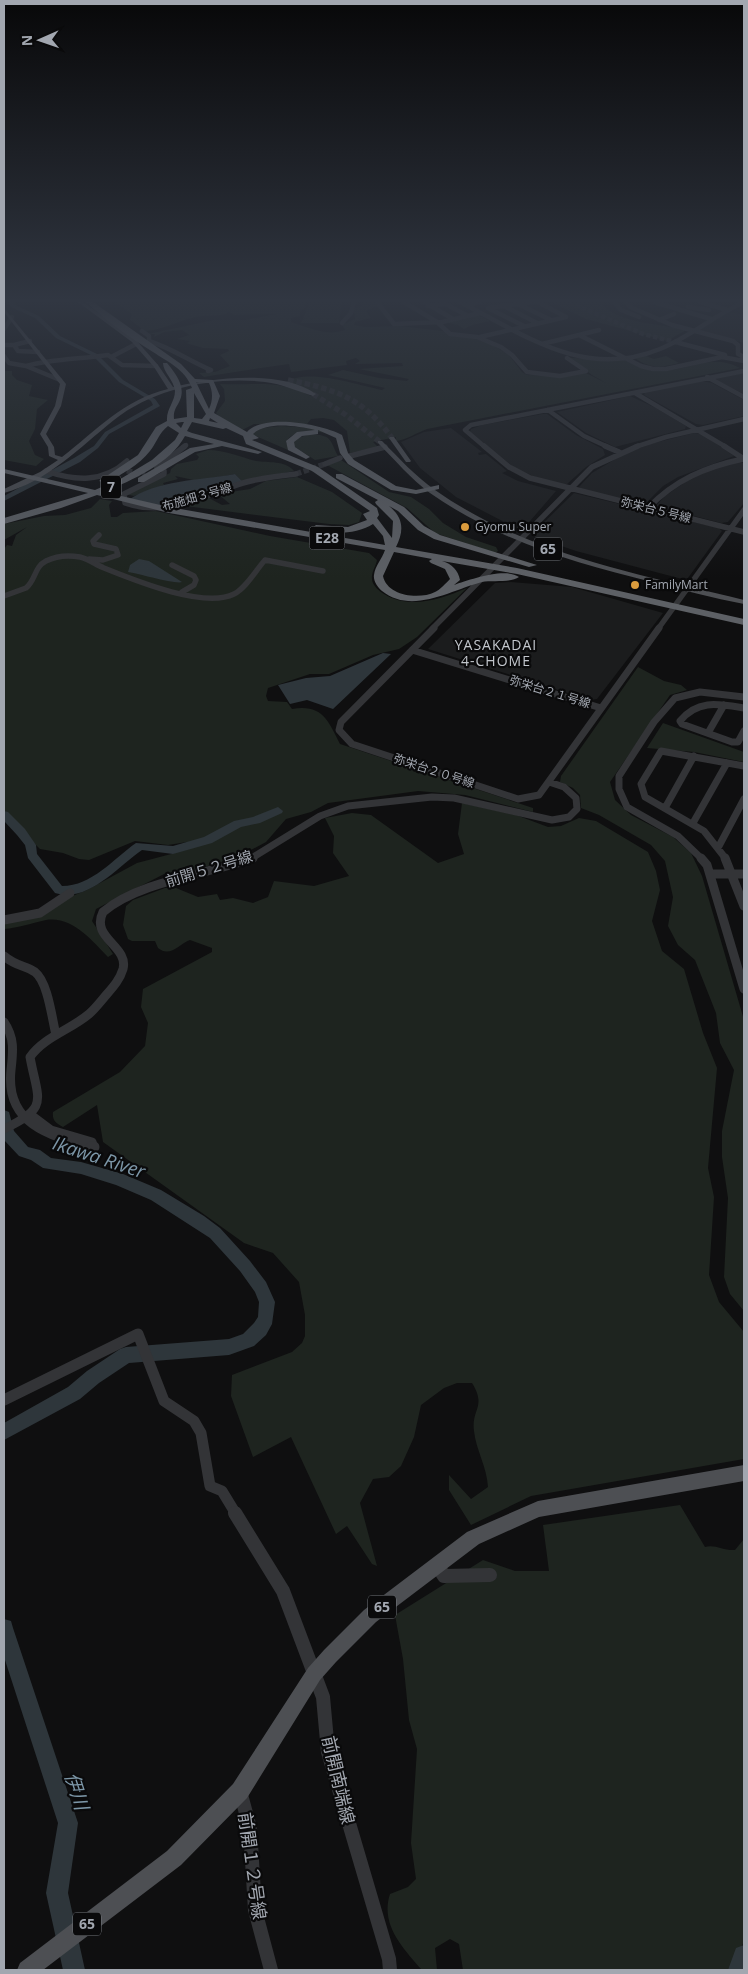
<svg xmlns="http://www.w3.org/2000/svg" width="748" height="1974" font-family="'Open Sans','Noto Sans JP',sans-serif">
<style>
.built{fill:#1b1c1d}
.green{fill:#1e241f}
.water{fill:#2e363b}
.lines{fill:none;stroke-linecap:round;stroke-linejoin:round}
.river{fill:#2e363b;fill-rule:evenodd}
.minor-tunnel-far1{stroke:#2c2d30;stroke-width:4.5;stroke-dasharray:4.5 2.5;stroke-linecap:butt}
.minor-tunnel{stroke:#2c2d30;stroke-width:5.5;stroke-dasharray:5.5 2.5;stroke-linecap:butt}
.major-tunnel{stroke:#2c2d30;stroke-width:5.5;stroke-dasharray:5.5 3;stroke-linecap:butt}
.minor-far5{stroke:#333437;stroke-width:4.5}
.minor-far4{stroke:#333437;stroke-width:5.5}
.minor-far3{stroke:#333437;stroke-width:7}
.minor-far2{stroke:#333437;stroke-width:9}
.minor-far1{stroke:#333437;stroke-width:11}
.minor{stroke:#333437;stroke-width:14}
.major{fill:#4d4f53;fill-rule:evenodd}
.highway{fill:#5d6065;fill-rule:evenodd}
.poi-dot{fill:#da9b3d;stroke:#0a0a0b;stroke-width:2}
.labels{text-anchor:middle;stroke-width:4.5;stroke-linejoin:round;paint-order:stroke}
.far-street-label{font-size:12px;fill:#a2a7b0;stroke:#0a0a0b}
.far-poi-label{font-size:12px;fill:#a2a7b0;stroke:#0a0a0b;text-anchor:start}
.shield{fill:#0a0a0b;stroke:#74787e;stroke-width:1}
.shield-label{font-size:14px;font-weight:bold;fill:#a2a7b0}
.far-neighbourhood-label{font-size:14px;letter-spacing:1px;fill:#c2c6cc;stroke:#0a0a0b}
.street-label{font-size:15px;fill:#a2a7b0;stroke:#0a0a0b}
.near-street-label{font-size:18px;fill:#a2a7b0;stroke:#0a0a0b}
.near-water-label{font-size:19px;font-style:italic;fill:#7c96a7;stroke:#0a0a0b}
</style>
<rect width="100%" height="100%" fill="#0f0f10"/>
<path class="built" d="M729 312 744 315V343L698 330Z
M744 373V394L716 380 717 377Z
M702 381 712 383 744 400V416L703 425 696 424 644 395 645 392Z
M630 396 656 408 686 426 685 429 615 447 586 433 557 412Z
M543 414H547L576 435 603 449 605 455 586 467 567 484 561 485 533 476 515 468 470 432 471 429 482 425Z
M451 428 482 452 478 453 479 455 486 454 507 471 502 473 518 481 556 491 524 528H516L456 497 420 468 401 442 424 432Z
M694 433 702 434 734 456 678 477 663 486 646 503 641 504 581 489 579 487 592 473 624 454 650 444Z
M739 462 744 463V503L728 522 721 523 656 506 665 496 700 472Z
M574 493 719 528 722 531 688 578 682 579 576 551 535 537 533 533Z
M511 582 572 587 663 613 597 699 590 700 428 649 495 583Z"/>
<path class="green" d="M115 302H305L306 307 300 311V316L291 318V322C308 327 326 337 345 330L342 325 355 319 354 309 362 305V302H374L377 306 366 311 371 318 355 322 354 325 365 327 400 326 443 331 451 336 471 338 487 342 508 354 522 372 527 375 568 376 584 372 606 383 592 375 570 358H573L621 360C635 362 642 371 658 371 688 372 710 352 740 368L427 429C418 432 404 441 396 441V437L373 442 378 447 350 453 347 431 334 420 323 418 311 419 307 424H254L242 430 221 419 216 413 225 401 224 389 220 384C259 386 274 378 311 396L317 394 286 382C309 368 356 385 382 390L385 388 328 375 343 370 379 378 407 381 409 379 359 369 403 366 402 363 355 364 360 361 356 358 346 361 347 365 291 372 289 364C260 368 233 372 204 377L199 373 215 372 230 366 220 355 229 351 228 349 203 348 189 344 187 343 190 341 177 339 189 335 182 330 164 332 154 337 155 334H148L214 320H245L276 314 235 315 229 312C223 317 211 315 202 316 183 318 165 330 145 331L130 320 132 314Z
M310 302H342L339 323H301Z
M551 302H601C613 323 663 324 686 330L667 341 586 319Z
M478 315 490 321 472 325 464 329 458 325 444 322Z
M643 355 654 359 666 356 679 363C661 368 650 369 635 358Z
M4 371H12V375L17 380 32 385 29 396 48 400 37 409 35 429 29 441 35 455 44 459 36 466 4 460Z
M281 426 313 428 327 433C314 431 291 429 286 443L295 453 251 434 261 428Z
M311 434C333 436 329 439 338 456L315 460 292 445 294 439Z
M208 450C225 450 240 457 256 461 268 463 285 460 294 471L242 481 235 474 198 481 175 476 178 479 163 483 164 485 134 496 126 494 170 473 171 469 177 464 197 460 199 457 196 454Z
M341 460 389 492 411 497 429 509 443 523 466 537 496 547 498 551 495 553 435 533 407 508 327 465Z
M297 477 332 492 362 513 359 522 349 525 329 524 185 506 207 497 222 505 230 504 218 494 250 489 266 481Z
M100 499 112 501 109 505 111 517H117L123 513 156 511 270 536 369 553 377 560C376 566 371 573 372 579 372 585 379 591 384 594 410 610 441 599 467 588L417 637 399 649 373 655 329 674H310L268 688 266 696 268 701 287 702 292 709C322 704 328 720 340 744L533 808V812L465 795 418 791 328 803 311 812 286 819 266 842 236 858 193 870 166 873 96 909 92 921 113 954 108 957C92 941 73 916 46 920 32 923 18 928 4 929V924L87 890 137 863 175 853 187 842 168 845 135 841 89 860 79 859 63 853 40 849 4 813V549L7 545 12 546 16 535 27 527 4 540V524L44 516 65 515 91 508Z
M638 667 664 681 681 685 687 690 670 695 610 782 615 800 631 815 673 837 691 853 702 876 744 1020V1311L730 1294 724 1277 728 1198 722 1157V1131L734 1070 720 1043 716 1013 695 960 678 945 668 926 673 897 665 861 651 845 599 815 581 808 580 795 573 788 560 782 561 776Z
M663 723 744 752V762L694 752 647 748Z
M462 803 516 815 548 827 561 826 579 818 596 821 648 852 656 871 660 890 652 921 662 951 684 969 703 1033 717 1068 708 1168 714 1197 709 1275 719 1302 744 1332V1459L531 1496 471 1525 449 1490V1475L471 1499 488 1487C487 1467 476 1450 474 1431 471 1409 487 1407 472 1383H457L444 1388 421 1405 414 1437 401 1466 389 1477 373 1479 360 1503 377 1566 372 1564 347 1526 336 1534 291 1437 253 1457 231 1396 232 1375 292 1352 302 1343 305 1336V1315L299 1282 273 1253 244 1243 103 1142 97 1105 63 1127C56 1123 52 1121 53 1112L58 1109 120 1072 145 1046 148 1023 141 1007 143 989 212 952V948L190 940C179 944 170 958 158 948L155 941H132L128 939 123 925 126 906 133 900 165 888H176L198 897 217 894 220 900 233 898 253 903 268 897 274 881 314 886 349 876 333 853 334 836 325 818 352 813 371 815 438 863 464 854 458 834Z
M680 1505 705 1547C715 1544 724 1551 735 1550L744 1539V1941L733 1970H463L459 1944 450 1939 435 1948 437 1970H422C403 1948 380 1925 390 1894L408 1887 416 1879 411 1843 417 1749 409 1720 403 1659 395 1615 483 1560 515 1571H549L543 1525Z"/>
<path class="water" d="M235 474 242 481 152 508 127 501C158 479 198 481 235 474Z
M139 559 149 561 182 582C177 585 137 573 128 572L130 565Z
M383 653 391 654 333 709 307 700 290 704 278 685 306 678 330 676Z"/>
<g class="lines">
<path class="river" d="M8 302H14L15 305 39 316 60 336 97 354 123 380 155 399 160 406 109 434 98 448 80 462 4 501V496L74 458 94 446 105 432 153 405 151 401 119 382 93 356 56 338 35 318 11 307Z
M278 807 283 811 282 813 260 823 241 827 212 843 173 854 142 850C117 867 89 903 55 893L28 858 25 845 17 835 4 821V811L8 812 25 829 36 845 37 854 62 886C92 886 113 859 136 843L173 846 204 837 234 821 253 817Z
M4 1110 9 1112 14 1131 28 1147 40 1150 51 1158 81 1162 123 1174 161 1190 204 1216 220 1228 250 1261 266 1282 275 1302 272 1324 266 1335 254 1346 229 1355 129 1363 99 1383 80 1399 4 1440V1423L68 1387 87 1371 120 1349 126 1347 229 1339 243 1334 254 1323 258 1317 259 1302 255 1292 240 1271 210 1238 151 1200 116 1185 81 1174 43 1168 31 1160 19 1156 4 1140Z
M4 1619 11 1621 13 1628 78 1823 68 1893 85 1970H63L46 1893 58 1823 4 1657Z
M744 1945V1970H728L736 1948Z"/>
<path class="minor-tunnel-far1" d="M569 302 643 334 679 343"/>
<path class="minor-tunnel" d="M119 469 145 475
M296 474 325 464"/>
<path class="major-tunnel" d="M288 380C335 389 363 398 392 438
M313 394 346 415 380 442"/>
<path class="minor-far5" d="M377 302 394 324 442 322 480 313
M404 302 437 322 450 334 477 337 501 347 512 355 527 372 560 376 586 371 567 358
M424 302 453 319
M442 302 468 316
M460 302C525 335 584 380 660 349 690 337 715 315 744 302
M614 302 621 310 639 317
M626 302 630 307 672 325 733 341 738 345V354L744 357
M654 302 711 319
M700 302 727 310
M518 304 551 320
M466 305 480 302
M502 305 537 323
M428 306 444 304
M688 307 709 310
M659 320 674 314
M342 323 351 313 354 302
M524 326 488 308 533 302
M4 329 12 317
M142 331 149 336V341C171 348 190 361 211 370L208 371
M579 335 599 330
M480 337 566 317 538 302
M679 343 725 355
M542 344 579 335 641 366 653 369H666L722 357 744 361
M4 345H14L18 351 38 352
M14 345 30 341
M4 356 9 363 26 366 60 380
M113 356 136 344
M26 366C52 359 81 359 108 355L122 365 156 366
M707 377 744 397
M635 393 726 447
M548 410 584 436 608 447
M183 447 186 445
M485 447 465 430 471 425 744 371
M635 447 666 437 744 419"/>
<path class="minor-far4" d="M484 446 509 467 530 478 744 532
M605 446 619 452
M724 446 744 459
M350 456 385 447
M325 464 340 458
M157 468 185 446
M46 471C75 481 103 483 127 461
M164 471V474L124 494 125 503C166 518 204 495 243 483 260 478 278 476 296 474
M648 508C675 480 705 467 743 459
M89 559 103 560 118 555 116 549 94 544 93 541 99 535
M172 565 194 576 196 580 194 585 182 592
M4 596 26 588C36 580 34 567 46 561 56 556 69 555 80 557 89 559 96 565 104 568 134 580 204 609 234 594 246 588 256 570 265 560L323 571
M432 629 592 467 638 446
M658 629 744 510"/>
<path class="minor-far3" d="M434 628 341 722 339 730 352 744 518 799 539 795 659 628
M412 650 601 708
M744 708C719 704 698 699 680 721L682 724 732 742H738L744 731
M708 733 724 705
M665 808 694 756
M693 823 727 763
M719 846 744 799
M250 859 320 816 348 806 432 797 454 798 552 820 569 817 577 809 576 798 564 787 549 782
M702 859 678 836 627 807 619 789V776L654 722 675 698 700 692 744 697
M726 859 704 831 645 797 641 784 661 751 744 766"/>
<path class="minor-far2" d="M701 858 707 865 744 989
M725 858 744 906
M712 874H744
M4 920 40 913 70 893
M4 956C17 967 25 965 35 972 48 982 52 1019 56 1035
M4 1022C15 1038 13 1052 11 1070 5 1125 51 1136 94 1148L92 1142 51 1130 31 1115
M4 1129C50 1107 38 1101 30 1057 44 1037 70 1030 89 1014 95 1009 101 1001 107 994 114 986 120 979 123 969 129 946 90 938 103 912 140 881 208 874 253 858"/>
<path class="minor-far1" d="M91 1147H94
M4 1400 138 1334 164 1401 194 1421 201 1433 210 1486 222 1491 236 1514"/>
<path class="minor" d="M235 1513 283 1591 323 1697 328 1752 389 1959 390 1970
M437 1565 444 1576 490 1575
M240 1791 250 1828 255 1910 271 1970"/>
<path class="major" d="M78 302H83L136 340 158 365 173 387C213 378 280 369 316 394L313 396C297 391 282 384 265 382 215 376 154 388 114 420 79 448 48 481 4 493V489L40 472 58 460 49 456 48 447 40 434 55 406 60 384 4 312V308L66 384 61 406 46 434 54 447 55 455 62 457C97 430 123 400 168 389L154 367 132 342Z
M390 437H394L411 461 410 462H406L389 438Z
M378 441H382C399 458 415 476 435 490 526 554 638 574 744 600V604C713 598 682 590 652 582 574 563 497 540 430 493 411 479 395 460 378 443Z
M744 1465V1481L539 1517 479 1544 376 1622 336 1662 320 1680 247 1798 181 1865 43 1970H17L20 1963 167 1851 233 1784 308 1668 324 1650 364 1610 467 1532 538 1501Z"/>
<path class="highway" d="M86 302H93L181 364 195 379 213 380 220 396 214 413 247 432C264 413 322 424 342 435L348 453 354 460 396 486 416 490 439 485V489L416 494 391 490 348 464 340 453 336 438 318 430V434L302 436 294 442 295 447 310 457 306 459 288 450 286 441 297 432 315 430C297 426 267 421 253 434L259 438 252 440 318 467 377 508 379 515 377 518 392 538 393 521 376 504 375 502 378 500 336 478V474H342L404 507 424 526 440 535 537 565 529 567 434 539 418 530 398 511 389 506C404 518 404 531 396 547L517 568 744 619V625L517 574 442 561C452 564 458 570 460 580L454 585C469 580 505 567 519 577 511 583 492 580 482 582 451 590 412 615 382 591 378 588 373 581 374 575 375 566 382 559 385 550L169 513 97 495 61 508 4 524V518L88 493 4 473V469L95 490 122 478 152 460 175 440 179 433 168 426C159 433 157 442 150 451 139 465 122 474 106 483L99 481 138 455 156 427 167 421C166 409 175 402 175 391 174 380 163 372 163 363H167C175 373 186 386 180 400 177 407 173 410 174 419L187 417 186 390 192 388C185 369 168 362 153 352 130 338 105 320 86 302ZM196 382 209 383C213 392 213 400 209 409ZM194 393 206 414 202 419 194 418ZM210 418 218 423 209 421ZM182 422H184L181 428 176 423ZM192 422 223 429 226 428 243 436 246 444 312 471 370 511 363 514 367 520 348 527 316 525 312 528 313 530C332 534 356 535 373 524L383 536 385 545 169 507 104 492C132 480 170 464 185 436L214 444 190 448 138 478V482H144L195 452 222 446 258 454 262 452 192 433 187 431ZM394 552 432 559 429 561 431 563 445 569 450 579C446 583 440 590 435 592 419 600 387 596 383 576Z"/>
</g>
<linearGradient id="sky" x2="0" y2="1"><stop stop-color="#080809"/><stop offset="0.52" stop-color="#313742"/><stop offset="1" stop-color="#313742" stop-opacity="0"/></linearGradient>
<rect width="748" height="578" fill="url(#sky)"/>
<g class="poi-dot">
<circle cx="465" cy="527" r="5"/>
<circle cx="635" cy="585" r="5"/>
</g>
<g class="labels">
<g class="far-street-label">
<text transform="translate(197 497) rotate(-16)" y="4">布施畑３号線</text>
<text transform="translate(656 510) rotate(14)" y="4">弥栄台５号線</text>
<text transform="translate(550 692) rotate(17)" y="4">弥栄台２１号線</text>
<text transform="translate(434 771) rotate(18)" y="4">弥栄台２０号線</text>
</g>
<g class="far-poi-label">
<text x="475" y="531">Gyomu Super</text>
<text x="645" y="589">FamilyMart</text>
</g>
<g class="shield">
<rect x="101" y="475.5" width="20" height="23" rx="4"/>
<rect x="309.5" y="526.5" width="35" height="23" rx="4"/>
<rect x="534" y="537.5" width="28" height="23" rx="4"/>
<rect x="368" y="1595.5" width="28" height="23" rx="4"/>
<rect x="73" y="1912.5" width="28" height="23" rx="4"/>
</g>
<g class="shield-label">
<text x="111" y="492">7</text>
<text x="327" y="543">E28</text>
<text x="548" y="554">65</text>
<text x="382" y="1612">65</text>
<text x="87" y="1929">65</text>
</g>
<g class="far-neighbourhood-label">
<text x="496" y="650">YASAKADAI<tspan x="496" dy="16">4-CHOME</tspan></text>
</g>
<g class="street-label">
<text transform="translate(209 869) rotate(-17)" y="5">前開５２号線</text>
</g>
<g class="near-street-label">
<text transform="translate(338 1780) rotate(77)" y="6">前開南端線</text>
<text transform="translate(252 1866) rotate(82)" y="6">前開１２号線</text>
</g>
<g class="near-water-label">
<text transform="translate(99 1157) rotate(18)" y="7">Ikawa River</text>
<text transform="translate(77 1791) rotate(72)" y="7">伊川</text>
</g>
</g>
<rect width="748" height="1974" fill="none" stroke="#a2a7b0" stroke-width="10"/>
<g transform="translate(40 40) rotate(268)" stroke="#0a0a0b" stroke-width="4" paint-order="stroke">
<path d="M0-4L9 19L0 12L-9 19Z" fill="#a2a7b0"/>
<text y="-8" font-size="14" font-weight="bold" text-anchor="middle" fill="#a2a7b0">N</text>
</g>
</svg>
